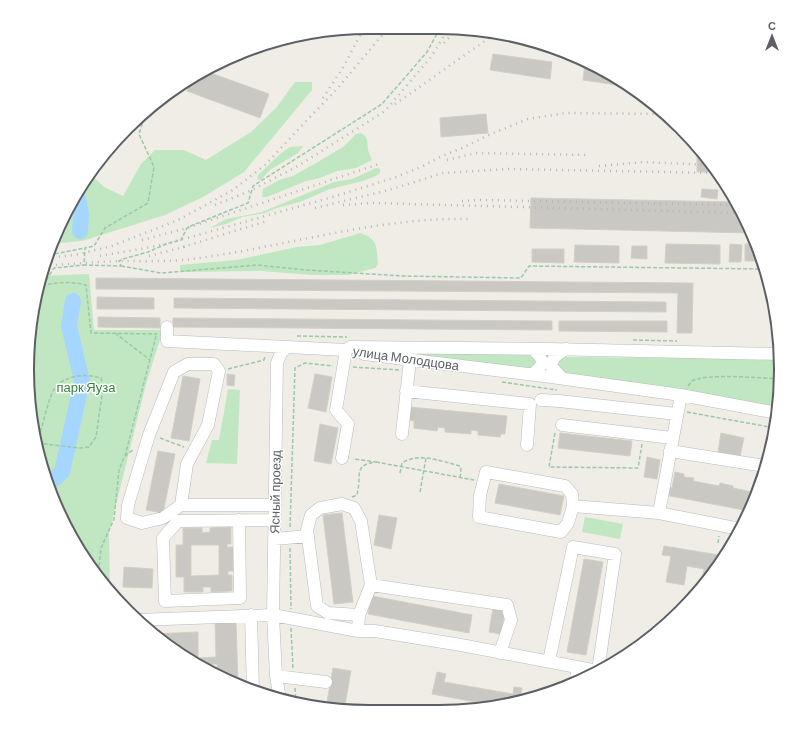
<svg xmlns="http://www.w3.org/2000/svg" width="808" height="739" font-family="Barlow,sans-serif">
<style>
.green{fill:#c1e7c2}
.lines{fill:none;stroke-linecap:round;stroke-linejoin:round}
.river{stroke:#a5d6ff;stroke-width:16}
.building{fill:#cac8c2;stroke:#d4cfc3;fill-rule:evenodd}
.minor-casing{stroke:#b7babf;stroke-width:13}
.path{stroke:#9ac8a8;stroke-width:1.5;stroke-dasharray:4 2;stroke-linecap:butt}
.minor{stroke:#fff;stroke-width:12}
.rail{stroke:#b5b6b6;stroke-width:2.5;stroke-dasharray:1 5;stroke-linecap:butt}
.labels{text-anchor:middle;stroke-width:3;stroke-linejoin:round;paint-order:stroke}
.street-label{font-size:13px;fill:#5c6065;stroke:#fff}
.park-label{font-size:13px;fill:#348539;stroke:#fff}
.rim{fill:none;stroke:#5c6065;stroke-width:2}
</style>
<rect width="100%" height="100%" fill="#efede5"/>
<path class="green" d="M295 82H312V90L244 172 203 197 165 215 82 241 60 243 57 233 62 218 90 174 104 187 123 196 141 164 155 150H184L206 160 251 132 276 108Z
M360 133C369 136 367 142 368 150 369 154 371 157 372 160L356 168 337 171 320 178 306 181 267 197H262L263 189 279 180 293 176 316 163 343 147 356 134Z
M303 146 298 153 270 170 261 180 257 179 258 175 281 153 290 147Z
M376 168 380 169V173L376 176 363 181 330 189 300 202 277 208 265 213 242 217 226 224 210 228 226 219 262 212 334 182 352 179Z
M360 233C379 239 376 247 378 264L375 268 348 275H312L262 271 184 272 180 270V265L236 260 297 247 320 245Z
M89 274 94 330H163L146 384 109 533 110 591 98 578 53 501 34 437 27 369 39 281 40 276Z
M390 352 532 354 538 359 535 369Z
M563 357 780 359 781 369 777 408 562 376 555 363Z
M228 389 240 390 237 464 206 463 212 440H219Z
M585 517 623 524 620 539 582 532Z"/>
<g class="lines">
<path class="river" d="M77 195 81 213 80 231
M48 484 62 472 82 381 69 326 73 301"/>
</g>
<path class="building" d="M493 54 552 62 550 79 490 70Z
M585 63 590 64 631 87 583 80Z
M205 71 269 94 260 118 187 91 192 78Z
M486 114 488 133 441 137 440 118Z
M697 156 705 157 714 168V172H697Z
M702 189 718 190 717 199 701 197Z
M531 198 736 202 752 233 530 228Z
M666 244 720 245V264L665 263Z
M730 244 742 245 741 262H729Z
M745 244H755V261H745Z
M575 245 619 246V263L574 262Z
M632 246H647V259L631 258Z
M532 249H564V263L532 262Z
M96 278 693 283 692 333H677L678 293 96 289Z
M97 297 154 298V309H97Z
M174 298 666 302V312L174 308Z
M98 317 160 318V328L98 327Z
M173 318 552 321V330L173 327Z
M559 321H667V332L559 331Z
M227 374 235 375 234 386 227 385Z
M315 374 332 377 326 412 308 408Z
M183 376 200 379 189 441 171 438Z
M409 407 507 416 505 434H501L500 437 478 435V431L471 430V434L445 432V428L438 427 437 431 414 428V421L408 420Z
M320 424 338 428 331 464 314 461Z
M560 433 632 441 630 456 558 448Z
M721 433 744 438 740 456 718 452Z
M158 451 175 454 163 513 146 510Z
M647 457 660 460 657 479 644 477Z
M675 472 684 474V477L694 478 693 481 719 486 720 483 733 486V488L757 493 755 500 749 511 665 495 666 487 672 488Z
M499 484 564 496 560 515 495 503Z
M342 513 353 602 334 604 323 515Z
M379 515 397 518 391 549 374 545Z
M231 527V544H227V547H235L236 571H228V575H232V591L211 592V587H203V592H184V577H176V545H183V528H202V533L210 532V528ZM191 545H219V575L191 576Z
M664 546 725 556 701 587 704 569 687 566 684 585 666 582 671 556 662 555Z
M584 559 603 562 586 655 567 652Z
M124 567 153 569 152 588 123 587Z
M372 596 472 615 469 633 368 614Z
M493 608 505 610 501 634 489 632Z
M236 620 238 684 217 675V664L198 665V666L153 634 198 632V658L216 657 215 621Z
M333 668 351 671 344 710 326 708Z
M437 672 446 674 444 682 513 694 514 687 522 688 520 701 506 705 497 706 432 694Z"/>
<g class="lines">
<g class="minor-casing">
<path id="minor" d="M167 327V341L287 347
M532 349C544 358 546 365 532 374
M364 354 544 376 681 395 777 413
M562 378 551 366C552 357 558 354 566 349
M406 391 530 404 527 445
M681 395 659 513 740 529
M541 400 559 401 677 414
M562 425 672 438
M402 434 410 360
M670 451 765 466
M342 458 348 424 336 410 346 350
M181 505 187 464 208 425 219 371 214 364H188L174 372 149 435 128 505 127 518 142 523 163 518 181 505H275
M573 506 568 523 561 532 479 517 480 495 486 472 565 486 572 494 573 506 659 513
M239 520 240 598 165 601 163 538 178 521 274 520
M274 539 308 536
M251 615 253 691
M359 615 371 585
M137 620 273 615 358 631H375L461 645 598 671
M358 631 359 615 328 613 317 606 307 530 311 515 320 508 342 504 354 508 361 521 371 585 507 605 511 620 500 653
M549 661 573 547 615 554 598 671
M276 676 326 682
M575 683 578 668
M280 699 276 676 273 615 277 363 281 353 287 347 346 350 350 347 548 349 780 354"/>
</g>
<path class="path" d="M146 112 139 134 154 167 148 203 105 228 94 246 85 248 84 265 121 266 119 261 123 259 148 252 166 244 181 240 187 228 193 225 248 203 253 186 382 104 427 52 439 30
M49 255 85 248
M121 266 161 273 257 265 306 270 402 276 521 278 529 266 764 269
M43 285 54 268 84 265
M37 297 42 286C57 282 70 281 86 285L91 333 157 334
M115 333 150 360
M297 336 347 337
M31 337 35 330 36 297
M633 340 677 341
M353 367 399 370
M228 369 264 360 265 356
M502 382 557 390
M688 386C689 385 691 382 692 381 705 373 763 378 780 379
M687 412 775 428
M555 433 549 467 638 468 642 444
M160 438 184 447
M36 443C44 427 47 397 57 385 59 383 63 381 65 380 77 374 89 375 101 378L103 388 96 437 89 447 80 448 36 443
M125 456 156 336
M376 462 474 480
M400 473 402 463C419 452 441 461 460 466L461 470 460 478
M420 492 426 458
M352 497 357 495C358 490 359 484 359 478 359 466 364 464 376 462L353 459
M290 527 295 368 305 363 333 366
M718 543 719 536
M290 548 291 609
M98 578 101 548 114 519 119 470 124 457 134 449
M291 628 293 669
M295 688 296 702"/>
<use href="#minor" class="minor"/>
<path class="rail" d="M444 43 455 31
M323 98 344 66 364 28
M395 104C429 81 462 56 497 33
M447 160 476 153 588 155
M599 166 644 162 712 165
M462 201 480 200 737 205
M215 205 252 190 298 166 385 111 431 57 447 31
M343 205 373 203 741 213
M315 208 389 190 443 173 509 169 718 173
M142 240 187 228 382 163
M183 247 267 221
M100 256 146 248 166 244 336 196 396 177 423 166 442 156 462 148 491 134 528 119 566 113 665 114
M149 256 187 246
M47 258 75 255 112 246 178 220 233 190 265 165 309 118 337 89 388 28
M44 266C69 264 94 262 120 261 143 261 169 262 192 259 285 247 376 217 470 219"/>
</g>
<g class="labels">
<g class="street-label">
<text transform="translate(406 358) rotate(8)" y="5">улица Молодцова</text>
<text transform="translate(275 492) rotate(-89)" y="5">Ясный проезд</text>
</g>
<g class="park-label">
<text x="86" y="392">парк Яуза</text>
</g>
</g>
<path d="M0 0H808V739H0ZM369 34H439A335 335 0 0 1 774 369V370A335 335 0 0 1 439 705H369A335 335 0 0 1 34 370V369A335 335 0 0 1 369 34Z" fill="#fff" fill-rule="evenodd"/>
<path class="rim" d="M369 34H439A335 335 0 0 1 774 369V370A335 335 0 0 1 439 705H369A335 335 0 0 1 34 370V369A335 335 0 0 1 369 34Z"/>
<g transform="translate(772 36)" stroke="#ffffff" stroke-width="3" paint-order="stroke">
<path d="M0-3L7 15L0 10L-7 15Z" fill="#5c6065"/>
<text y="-6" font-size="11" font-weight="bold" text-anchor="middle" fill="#5c6065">С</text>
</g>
</svg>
